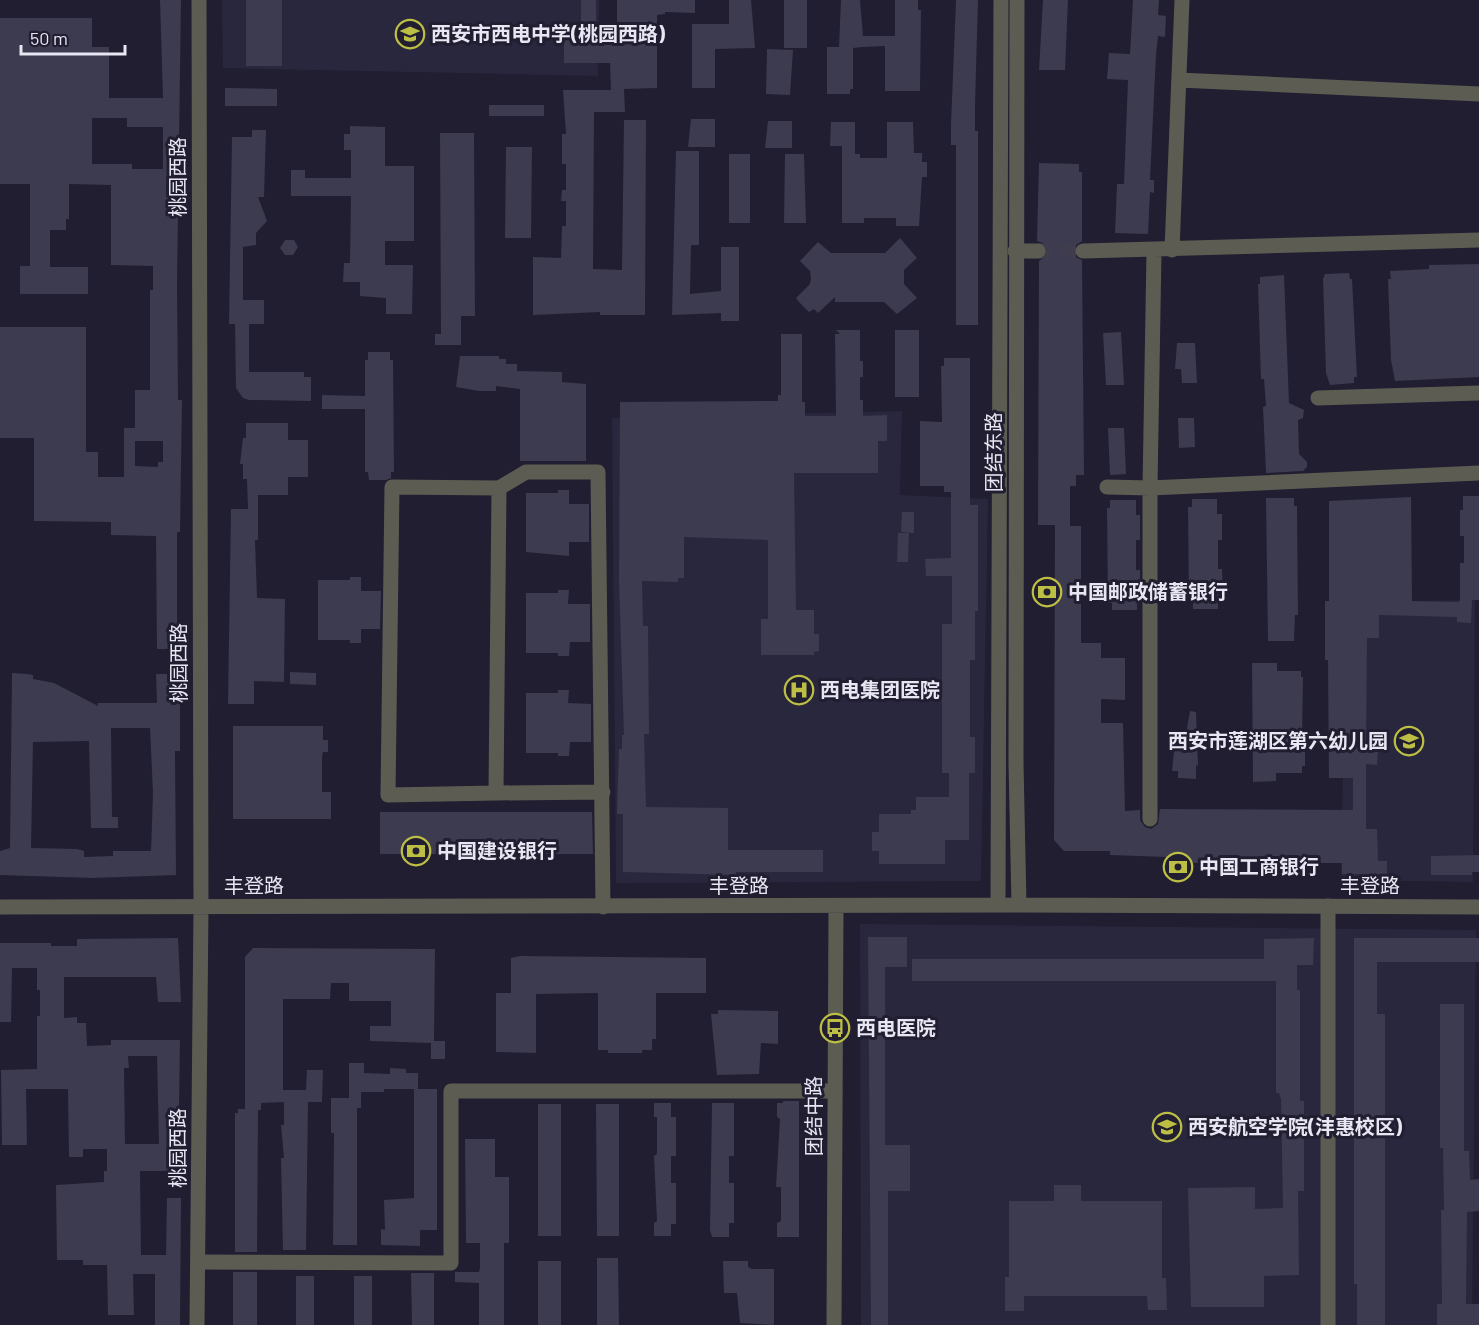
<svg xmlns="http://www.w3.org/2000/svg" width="1479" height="1325" font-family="Barlow,'Noto Sans SC',sans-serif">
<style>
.built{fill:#29273e}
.building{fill:#3d3b4f;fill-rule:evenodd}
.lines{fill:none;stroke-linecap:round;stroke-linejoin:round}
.minor-tunnel{stroke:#3e3c4d;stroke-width:15;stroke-dasharray:15 8;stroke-linecap:butt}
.minor{stroke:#5c5c53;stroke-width:15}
.tertiary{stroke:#5c5c53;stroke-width:15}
.labels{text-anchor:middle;stroke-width:6;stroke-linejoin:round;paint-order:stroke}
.poi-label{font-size:20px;font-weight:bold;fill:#e7e6f2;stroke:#201e30;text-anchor:start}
.street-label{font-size:20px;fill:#e7e6f2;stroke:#201e30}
</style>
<rect width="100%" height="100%" fill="#201e30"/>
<path class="built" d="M222 0H599L598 76 223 68Z
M902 411 900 495 988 499 981 881 616 883 612 418Z
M1475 600 1473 882 1341 880 1346 602Z
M860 924 1476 930 1472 1325H861Z"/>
<path class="building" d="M160 0H181L177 283 178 400H182L180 532H177V649H157L156 536 111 535V522L34 521V438H0V327H86V452H98V477H124V428H135V390H150V290H153V266L111 265V185L69 184V219H66V230H50V267H88V294H20V266H30V184H0V18H92V47H109V98H163ZM92 118H127V127H163V169H132V164H92ZM135 441H163V462H158V467L135 466Z
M246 0H282V66H246Z
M581 0H596V23L617 22V0H695V13L665 12V14L657 15V88L624 89 625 112H594L593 269 622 270 624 120H646L645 315H600V312L533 315V257L561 258 562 226H566V201H561L562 190H566V164H562V134H566L563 90H611L610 63H564V34H581Z
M729 0H751L755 48 715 49V88H692V24H729Z
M784 0H807V48H784Z
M841 0H860L863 36H895V0H918V10H921L920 91H885V46L862 47 853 48V89H850V94H827V47H839Z
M956 0H978L975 105V131H978V325H956V145H951V124Z
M1043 0H1068L1065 70H1039Z
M1133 0H1159L1158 15 1166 16 1165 37 1158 36 1156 54 1150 180H1154V193L1150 192 1148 234 1115 233 1117 184H1124L1128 80 1107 79 1109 53 1130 54Z
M767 49 793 50 790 95 766 94Z
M225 88 277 89V106H225Z
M489 105H544V116H489Z
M691 119H715V147H688Z
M768 121H792V148H765Z
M831 122H855V154H860V158H887V122H913L914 153H922V162H927V177H922L919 226H896V218H864V223H842V146H830Z
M350 126 385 127V166H414V241H385V265H413L412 314H386V298L360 296V282H343L344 263H350L351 196H291V170H305V178H351V150H344V134H350Z
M252 130H266L264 197H258L267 221 256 233V245L243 247V300H264V324H249V372H304V377H311V401L249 400 243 398 236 388 235 324H229L232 137H252Z
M440 133H474L475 316H461V345H435V334H441Z
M506 147H532L531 238H505Z
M676 151H699V245H691L690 294 721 291V247H739V321H721V313L672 315Z
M729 154H750V223H729Z
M785 154H804L806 223H784Z
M1039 163 1079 164V172H1082V241L1075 246 1073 251 1075 257 1082 260 1084 475H1076V486H1070V526H1081V643H1101V658H1125V700L1101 699V723H1123L1125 811 1140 810V820L1145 827 1151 829 1158 824 1160 809 1353 810V778H1329L1328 660H1325V601H1329V501L1411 497 1412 601 1457 602 1460 601V563H1464V536H1460V510H1463V496H1479V600H1472L1471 623 1457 622V617L1379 615V638H1367L1366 744H1375V749H1378L1377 765 1366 764V829H1377L1378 861H1387V874H1342V863H1166V857L1110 855V851H1064L1054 840 1055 525H1038L1039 261 1046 256 1048 252 1043 243 1037 241Z
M900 238 917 258 904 270V284L917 298 897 314 884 302H835V297L818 313 814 309 809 312 800 303 796 298 810 284 811 278 810 271 800 261 818 242 831 253H885Z
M285 240H294L298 247 293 255H285L280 248Z
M1479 264V377L1395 381 1391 360 1388 279H1391L1390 271 1429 269V265Z
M1349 273 1350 279H1352L1357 377H1354V383L1330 385 1326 373 1323 279 1325 274Z
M1284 275 1289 403 1304 410 1303 418 1298 420 1299 454 1307 462V467L1303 471 1266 473 1263 407 1266 406 1264 379H1261L1258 284H1260V277Z
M836 330H860V361H863V377H860V400H863V416L887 415V441H878V473H794L796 610H814V634H819V651L814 652V655H761V619H768V540L684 537V578H678V582L642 581 643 626H648L649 734H644L646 807 728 808V850H823V872H736V875L623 872V814H617L619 749H622V735H624L619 581 620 402 778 401V395H781V334H802V402H805V416H836L835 334H840Z
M895 330H919V397H895Z
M1121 332 1124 385H1106L1103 333Z
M1177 343H1195L1197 383H1182L1181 369H1175Z
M368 352H390V360H393L394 472H391V478L386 480H369L368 472H365V409H322V395L365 396V360H368Z
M460 356H499V359H506V364H517V371L562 372V382L586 384V461H520V389L496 386V391H479L456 387Z
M944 358H970V505H978V611H975V660H970V737H975V773H969V840H945V864H879V851H872V832H879V814H911V810H916V797H949V773H942V624H952V576H926L925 559 951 558V492H944V486H920V421L942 422 941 366H944Z
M1178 418H1194L1195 447 1179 448Z
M246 423H288V440H308V477H288V495H258V540H255L257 598 285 599 284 682 254 681V704H228L231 509H248L247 479H243V464H240L243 438H246Z
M1108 428H1124L1126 474 1110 475Z
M558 490H569V504H589V542H569V556L526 552V493H558Z
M1266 498H1294V506H1297L1298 615H1295L1294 641H1268Z
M1192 499H1217V514H1222V540H1218V569H1222L1223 594H1218V609H1193V602H1189L1188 507H1192Z
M1110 500H1136V515H1140V540H1136V570H1140V595H1137V610H1112V603H1108L1107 508H1110Z
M902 512H914V533L901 532Z
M898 533H909L908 562H897Z
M350 577H361V591H381L380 629H361V643H350V640H318V580H350Z
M558 590H569L568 604H590V642H570L569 656H558V653H526V593H558Z
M1252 663H1277V671H1301V677H1303L1302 738H1305V766H1302V773H1276V781L1253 782Z
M290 672 316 673V685L290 684Z
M12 673 27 674 33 675V679L54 683 98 706V703H157L156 674H180V751H175L176 875 93 878 0 875V851L10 848ZM111 728H150L153 793 151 851H113V856L84 857V851L77 849 31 848 33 742 89 741 91 828H118V817H112Z
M558 690H569L568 703 591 704V742H570L569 756H558V753H526V693H558Z
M1190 711 1196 712 1198 766 1196 765V779L1178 778V771H1172L1175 742 1178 734H1186Z
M233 726H323V740H328V752H323L322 757V792H331V819H233Z
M380 812H592L593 854H380Z
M1479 855V872H1472V875H1431V856Z
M868 937H907V967H885V1145H910V1191H888V1325H871Z
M178 938 181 1002H158L156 977H64V1018L77 1017V1023H86L87 1046 111 1045V1040H180L178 1171H140L141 1255H166L167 1198H181L180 1325H155V1274H133L134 1315H108L107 1265H83V1260H57L56 1185 104 1182V1171H107V1149H83V1157H69L68 1089H26L27 1145H2L1 1070 37 1069V1016H40V990H37V968H12L11 1022H0V943H51V946H77V939ZM128 1056H157L159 1144H125L124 1068H129Z
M1314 938 1313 965H1297V990H1300V1101H1304V1191H1298L1299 1275 1264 1276V1307H1191L1188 1188 1255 1187V1209L1283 1208 1281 1099 1279 1093H1276V981H912V959H1264V939Z
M1354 938H1479V962H1377V1014H1385V1325H1357V1284H1354Z
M253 948 435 949 434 1041H445V1059H431V1043L370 1041V1026H391V1001H349V983H331L330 999H283V1090H306L307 1070H323L322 1102H308L306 1250H283L281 1158H284L281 1125H284V1102L261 1103V1110H258L257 1252H235V1113H238V1109H245V957Z
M520 956 706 958V993H656V1039H652V1050H642V1053H608V1050H598V993L536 994V1053L496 1052V993H511V958Z
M1440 1004H1464V1151H1469L1470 1180 1479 1179V1211L1467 1212 1466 1304H1479V1325H1437V1304H1442L1441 1210H1444L1443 1148H1440Z
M718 1010 778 1011V1044L761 1043 759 1074 717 1075 711 1014H718Z
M349 1063H364V1073L390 1074V1068L406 1069V1073H418V1089H437V1230H420V1246L381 1245V1229L385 1230 384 1200 414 1198V1089H384V1092H361V1108H357V1245H333L334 1133H331V1098H349Z
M783 1101H799V1237H777V1223L781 1221V1187H776L780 1119 777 1117V1103H783Z
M654 1103H671V1117H676V1156H671V1183H676V1224H671V1236H654V1223L657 1221 654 1156 657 1154V1117H654Z
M712 1103H734V1156H729V1183H734V1223H729V1237H712L710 1230Z
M538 1104H561V1236H538Z
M596 1104H619V1236H597Z
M465 1139H495V1177H509V1243H504V1325H479V1283L455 1282V1272H479L480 1268V1243H466Z
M1054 1185H1081V1201H1162V1278H1166L1167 1310H1148L1147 1296H1024V1311H1005V1277H1009V1201H1054Z
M597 1258H618L619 1325H597Z
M538 1261H561V1325H538Z
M723 1261H748V1267L752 1269H774V1325L740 1323 737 1293H724Z
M233 1272H257V1325H233Z
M411 1273H434V1325H412Z
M296 1276H314V1325H296Z
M354 1276H372V1325H354Z"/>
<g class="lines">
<path class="minor-tunnel" d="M1038 251H1083"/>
<path class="minor" d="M1179 80 1479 94
M1172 250 1182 0
M1015 251H1038
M1083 251 1479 240
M1318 398 1479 393
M1107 487 1150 488 1479 473
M499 488 496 793 388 795 392 487 499 488 526 472H598L603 907
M496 793 603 792
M1150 819V488L1154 251
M198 1262 451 1263V1091H835
M1328 1325V906"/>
<path class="tertiary" d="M1017 0 1016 763 1019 905
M998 905 1001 0
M0 907 1019 905 1479 907
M197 1325 201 907 199 0
M834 1325 836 907"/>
</g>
<defs>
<g id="school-ring" transform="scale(1.5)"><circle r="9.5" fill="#201e30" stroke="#bcbf44" stroke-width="1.5"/><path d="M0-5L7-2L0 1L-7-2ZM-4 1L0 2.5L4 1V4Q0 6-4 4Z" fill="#bcbf44"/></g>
<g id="bank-ring" transform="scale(1.5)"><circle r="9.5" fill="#201e30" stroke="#bcbf44" stroke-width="1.5"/><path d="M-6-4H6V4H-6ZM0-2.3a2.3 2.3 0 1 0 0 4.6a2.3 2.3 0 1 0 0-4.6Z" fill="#bcbf44"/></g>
<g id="hospital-ring" transform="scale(1.5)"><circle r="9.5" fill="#201e30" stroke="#bcbf44" stroke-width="1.5"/><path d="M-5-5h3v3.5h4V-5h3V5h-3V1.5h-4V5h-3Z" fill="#bcbf44"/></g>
<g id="bus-ring" transform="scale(1.5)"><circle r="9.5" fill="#201e30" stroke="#bcbf44" stroke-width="1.5"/><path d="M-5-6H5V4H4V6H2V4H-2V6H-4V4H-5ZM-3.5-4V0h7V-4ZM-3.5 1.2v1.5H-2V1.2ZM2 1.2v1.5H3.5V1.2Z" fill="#bcbf44"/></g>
<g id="university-ring" transform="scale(1.5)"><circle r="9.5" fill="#201e30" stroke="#bcbf44" stroke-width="1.5"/><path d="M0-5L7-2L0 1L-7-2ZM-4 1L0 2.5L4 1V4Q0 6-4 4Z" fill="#bcbf44"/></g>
</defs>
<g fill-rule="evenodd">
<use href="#school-ring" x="410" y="34"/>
<use href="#bank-ring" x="1047" y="592"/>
<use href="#hospital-ring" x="799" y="690"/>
<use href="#school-ring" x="1409" y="741"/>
<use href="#bank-ring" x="416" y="851"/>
<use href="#bank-ring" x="1178" y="867"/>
<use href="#bus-ring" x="835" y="1028"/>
<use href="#university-ring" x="1167" y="1127"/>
</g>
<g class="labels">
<g class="poi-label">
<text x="431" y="41">西安市西电中学(桃园西路)</text>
<text x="1068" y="599">中国邮政储蓄银行</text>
<text x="820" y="697">西电集团医院</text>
<text x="1388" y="748" text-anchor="end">西安市莲湖区第六幼儿园</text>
<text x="437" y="858">中国建设银行</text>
<text x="1199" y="874">中国工商银行</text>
<text x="856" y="1035">西电医院</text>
<text x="1188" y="1134">西安航空学院(沣惠校区)</text>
</g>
<g class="street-label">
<text transform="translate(178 177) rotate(-90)" y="7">桃园西路</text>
<text transform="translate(994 452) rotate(-90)" y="7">团结东路</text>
<text transform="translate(179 663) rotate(-90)" y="7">桃园西路</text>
<text x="254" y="893">丰登路</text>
<text x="739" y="893">丰登路</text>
<text x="1370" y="893">丰登路</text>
<text transform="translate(814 1116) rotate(-90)" y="7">团结中路</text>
<text transform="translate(178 1148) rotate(-90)" y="7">桃园西路</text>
</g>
</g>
<path d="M21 45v9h104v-9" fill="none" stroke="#e7e6f2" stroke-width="3"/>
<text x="30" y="45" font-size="18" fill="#e7e6f2" stroke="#201e30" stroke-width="4.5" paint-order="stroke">50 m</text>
</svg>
